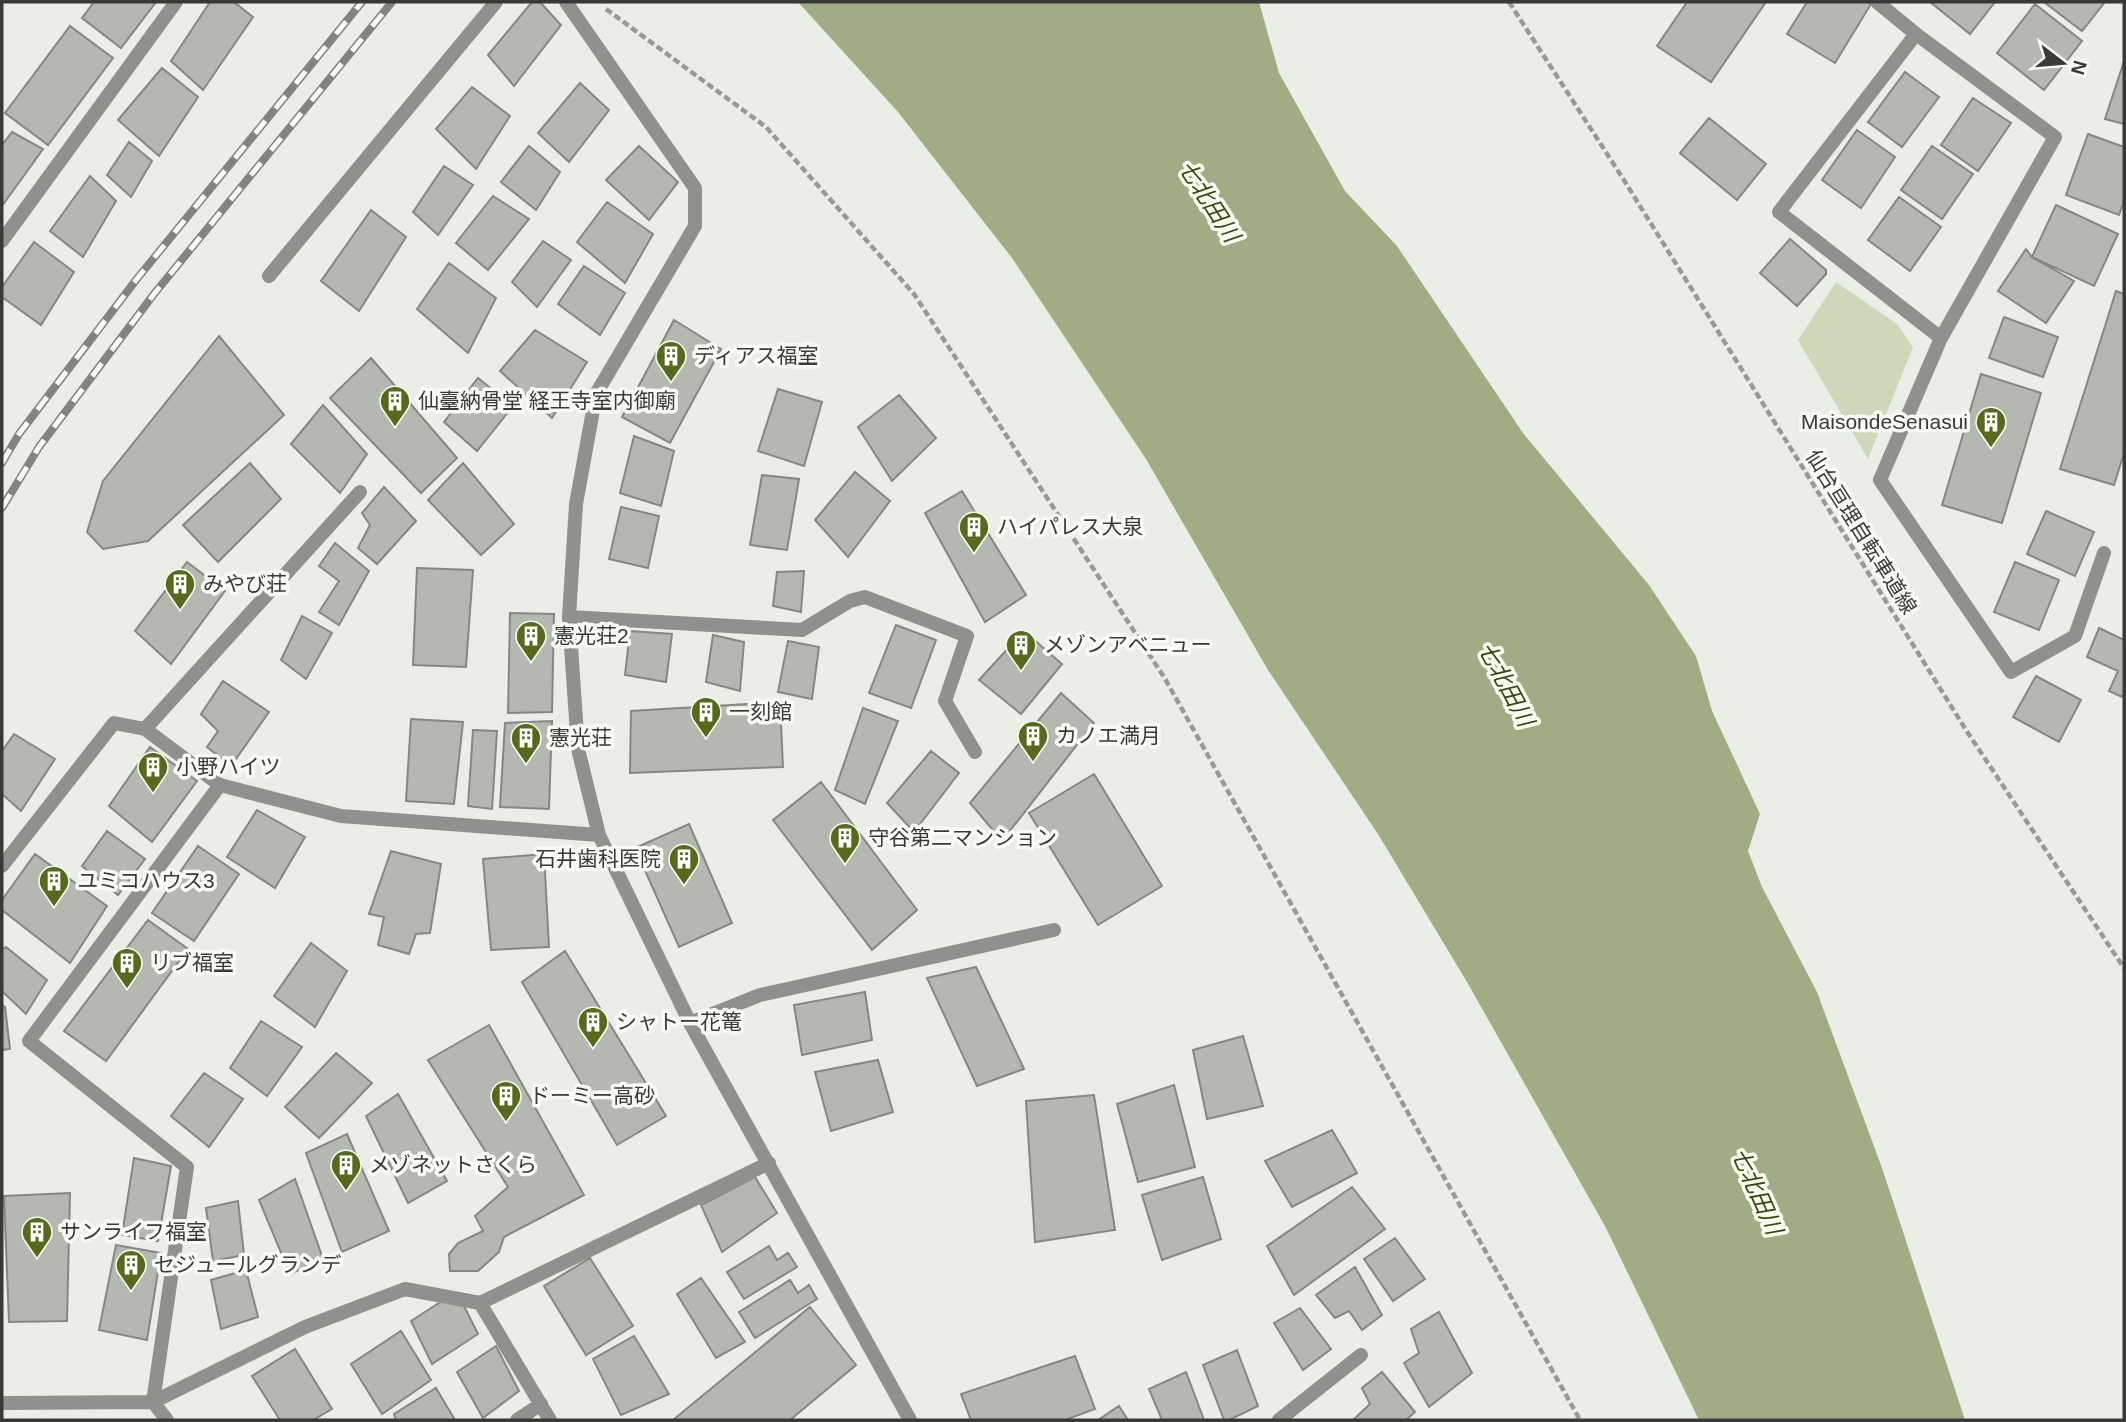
<svg xmlns="http://www.w3.org/2000/svg" width="2126" height="1422" font-family="Arial,'Noto Sans JP',sans-serif">
<style>
.green{fill:#ccd8b7}
.water{fill:#9ead83}
.building{fill:#b5b8b1;stroke:#858881;stroke-width:2}
.lines{fill:none;stroke-linecap:round;stroke-linejoin:round}
.path{stroke:#989b95;stroke-width:4.5;stroke-dasharray:7 3.5;stroke-linecap:butt}
.street{stroke:#90918e;stroke-width:14}
.rail-casing{stroke:#81847f;stroke-width:8}
.rail{stroke:#f8fbf4;stroke-width:5;stroke-dasharray:16;stroke-linecap:butt}
.labels{text-anchor:middle;stroke-width:7;stroke-linejoin:round;paint-order:stroke}
.poi-label{font-size:21px;fill:#383a37;stroke:#f8fbf4;text-anchor:start}
.street-label{font-size:21px;fill:#383a37;stroke:#f8fbf4}
.water-label{font-size:23px;font-style:italic;fill:#364701;stroke:#f8fbf4}
</style>
<rect width="100%" height="100%" fill="#ebeee6"/>
<path class="green" d="M1836 282 1897 324 1913 347 1868 459 1798 340Z"/>
<path class="water" d="M798 2H1259L1279 73 1345 191 1397 246 1523 433 1649 585 1696 656 1712 711 1760 814 1748 851 1762 887 1817 992 1882 1168 1965 1420H1699L1605 1226 1467 982 1378 834 1268 670 1146 459 1012 258 898 112Z"/>
<path class="building" d="M94 2H156L121 48 82 18Z
M210 2H234L253 17 203 90 171 61Z
M532 2H540L561 25 514 86 488 55Z
M1687 2H1766L1711 82 1657 46Z
M1807 2H1867L1871 4 1835 63 1787 34Z
M1930 2H1995L1970 34Z
M2044 2H2105L2082 31Z
M2035 4 2082 41 2044 90 1997 53Z
M70 26 113 58 48 145 5 113Z
M2124 61V124L2105 119Z
M162 68 198 97 159 156 118 120Z
M1905 72 1939 97 1902 147 1868 122Z
M580 83 609 110 569 162 538 133Z
M472 87 510 116 476 169 436 129Z
M1973 98 2011 123 1978 171 1941 145Z
M1709 118 1766 164 1737 200 1680 153Z
M1857 130 1895 157 1861 208 1822 180Z
M12 132 43 149 2 206V145Z
M2088 134 2124 147V201L2119 215 2066 195Z
M129 142 152 161 131 197 107 175Z
M529 146 560 172 536 210 501 182Z
M639 146 678 182 649 220 606 180Z
M1932 146 1973 174 1942 219 1901 190Z
M444 166 473 185 438 235 413 212Z
M90 176 116 201 83 257 50 231Z
M493 196 529 219 488 270 456 243Z
M1899 197 1941 227 1910 271 1868 240Z
M607 202 653 234 625 283 577 242Z
M2056 205 2118 234 2094 286 2032 257Z
M371 210 406 237 359 311 321 281Z
M1790 239 1826 270V274L1797 306 1760 273Z
M543 241 571 260 537 307 512 282Z
M34 242 74 272 41 325 2 297V287Z
M2026 249 2032 257 2074 281 2046 323 1998 291Z
M449 263 496 298 468 353 417 309Z
M584 266 625 293 600 335 558 304Z
M2116 291 2124 294V453L2114 485 2060 469Z
M2004 317 2058 337 2043 377 1989 358Z
M674 320 721 349 670 443 622 417Z
M535 330 587 362 552 418 500 371Z
M219 336 284 415 148 541 103 549 87 532 103 481Z
M371 358 457 458 421 493 330 398Z
M1981 374 2041 393 2002 523 1942 505Z
M478 378 513 406 477 451 444 422Z
M778 389 822 402 804 466 758 451Z
M899 395 936 438 892 481 858 427Z
M323 405 367 454 340 493 291 444Z
M634 436 674 451 661 506 620 493Z
M250 463 281 499 218 562 183 525Z
M463 463 514 524 481 555 428 500Z
M855 472 890 501 848 557 815 520Z
M762 475 799 479 787 550 750 545Z
M384 487 416 521 377 564 358 548 370 525 362 513Z
M962 491 1026 595 985 622 925 513Z
M621 507 659 516 648 568 609 559Z
M2046 511 2094 532 2075 576 2027 554Z
M335 543 369 571 339 625 319 612 339 581 319 566Z
M187 562 225 591 171 664 135 631Z
M2015 562 2059 580 2039 630 1994 612Z
M417 568 473 570 466 667 413 665Z
M804 571 801 612 773 606 777 572Z
M510 613 554 614 552 712 508 713Z
M302 616 332 633 306 679 281 660Z
M896 625 936 640 911 708 869 693Z
M2099 628 2124 640V693L2122 697 2109 691 2118 671 2087 657Z
M630 631 672 634 666 682 625 675Z
M1024 631 1062 664 1021 714 979 680Z
M713 635 744 642 740 691 706 682Z
M788 641 819 647 812 699 778 692Z
M2036 676 2081 700 2059 742 2013 717Z
M223 681 269 712 231 766 207 747 218 731 201 714Z
M1061 693 1094 723 1002 841 970 803Z
M780 702 783 767 630 773 631 711Z
M863 708 898 721 865 804 835 790Z
M411 719 463 722 454 804 406 801Z
M552 721 549 809 500 807 505 723Z
M473 730 497 731 492 809 468 806Z
M14 734 55 759 21 811 2 794V751Z
M150 747 197 781 152 842 109 806Z
M931 751 959 773 914 832 887 803Z
M1094 774 1162 886 1098 925 1029 813Z
M821 782 917 910 872 950 773 820Z
M257 810 305 837 275 888 227 857Z
M689 824 732 923 679 947 635 848Z
M107 831 145 859 118 895 82 866Z
M198 846 239 874 194 941 152 913Z
M391 851 441 864 430 933 416 934 409 954 378 945 384 917 369 914Z
M35 854 107 906 70 963 2 910V900Z
M544 854 549 947 491 950 483 859Z
M148 920 188 949 106 1061 64 1031Z
M311 943 347 971 315 1027 274 996Z
M6 947 47 980 26 1014 2 991V950Z
M565 951 666 1116 617 1145 522 982Z
M976 967 1024 1069 977 1086 927 978Z
M865 992 872 1040 802 1055 794 1005Z
M2 1005 5 1007 10 1049 2 1050Z
M261 1021 302 1047 267 1096 230 1068Z
M489 1025 584 1195 504 1237 499 1252 478 1271H450L449 1254 458 1243 483 1231 475 1216 508 1187 428 1060Z
M1243 1036 1263 1106 1207 1119 1193 1050Z
M336 1053 372 1083 319 1138 285 1107Z
M878 1060 893 1112 831 1131 815 1072Z
M204 1073 243 1099 209 1147 171 1116Z
M1174 1085 1195 1167 1138 1182 1117 1104Z
M398 1094 447 1181 408 1203 366 1116Z
M1094 1095 1115 1230 1035 1242 1026 1101Z
M1332 1130 1357 1173 1292 1207 1265 1161Z
M347 1134 389 1231 342 1252 306 1153Z
M134 1158 171 1166 158 1241 122 1235Z
M755 1177 777 1213 722 1252 701 1205Z
M1203 1177 1221 1239 1162 1260 1142 1195Z
M295 1179 323 1259 290 1274 259 1200Z
M1352 1187 1385 1229 1294 1295 1267 1246Z
M70 1193 67 1321 9 1322 4 1196Z
M238 1201 244 1255 213 1261 206 1208Z
M1395 1238 1425 1279 1393 1301 1364 1259Z
M116 1245 161 1253 147 1340 99 1330Z
M769 1246 777 1260 788 1253 797 1267 744 1299 727 1272Z
M590 1258 633 1326 586 1355 544 1286Z
M1355 1267 1382 1315 1362 1330 1349 1311 1335 1318 1316 1295Z
M246 1270 258 1317 221 1329 211 1280Z
M701 1278 745 1342 716 1358 677 1294Z
M790 1280 798 1293 809 1285 817 1299 755 1338 739 1312Z
M442 1301 463 1304 478 1334 432 1364 411 1321Z
M810 1307 856 1365 790 1420H673Z
M1300 1308 1331 1349 1303 1370 1274 1323Z
M1439 1312 1472 1373 1429 1407 1404 1363 1419 1353 1411 1329Z
M401 1331 431 1380 382 1414 351 1364Z
M634 1336 669 1394 621 1415 593 1359Z
M496 1346 519 1391 483 1418 457 1372Z
M295 1349 332 1409 313 1420H280L252 1376Z
M1237 1350 1258 1406 1229 1420H1224L1203 1365Z
M1075 1356 1095 1409 1065 1420H971L961 1394Z
M1186 1372 1204 1420H1162L1149 1389Z
M1382 1372 1415 1412 1406 1420H1353L1370 1404 1362 1388Z
M436 1388 455 1420H396L394 1414Z
M1119 1406 1128 1420H1098Z"/>
<g class="lines">
<path class="path" d="M1509 2 1622 177 1966 730 2124 968
M606 9 766 127 914 294 1164 677 1580 1420"/>
<path class="street" d="M566 2 695 188V226L596 394 576 504 569 617 578 749 599 835 690 1023 910 1420
M1877 2 1916 34 2055 137 1941 338 1880 480 2011 672 2075 636 2104 553
M1916 34 1779 212 1941 338
M2 241 176 2
M269 276 496 2
M360 492 145 729 220 785 341 816 599 835
M569 617 802 630 850 601 865 597 967 636 945 701 975 752
M2 866 114 723 145 729
M690 1023 760 995 1054 930
M480 1303 550 1420
M2 1403 153 1402 305 1327 405 1289 480 1303 769 1163
M167 1420 153 1402 187 1167 29 1041 220 785
M517 1420 541 1404
M1279 1420 1361 1355"/>
<g class="rail-casing">
<path id="rail" d="M2 463 19 434 136 280 362 2
M2 508 39 447 154 294 392 2"/>
</g>
<use href="#rail" class="rail"/>
</g>
<defs>
<g id="building-pin" transform="scale(1.575)"><path d="M0 17L-7.5 6A9.5 9.5 0 1 1 7.5 6Z" fill="#556b1b" stroke="#f8fbf4"/><path d="M-4-6H4V6H1V3H-1V6H-4ZM-2.5-4.3h1.7v1.8h-1.7ZM.8-4.3h1.7v1.8H.8ZM-2.5-1h1.7V.8h-1.7ZM.8-1h1.7V.8H.8Z" fill="#fff"/></g>
</defs>
<g fill-rule="evenodd">
<use href="#building-pin" x="671" y="356"/>
<use href="#building-pin" x="395" y="401"/>
<use href="#building-pin" x="1991" y="422"/>
<use href="#building-pin" x="974" y="527"/>
<use href="#building-pin" x="180" y="584"/>
<use href="#building-pin" x="531" y="636"/>
<use href="#building-pin" x="1021" y="645"/>
<use href="#building-pin" x="706" y="712"/>
<use href="#building-pin" x="1033" y="736"/>
<use href="#building-pin" x="526" y="738"/>
<use href="#building-pin" x="153" y="767"/>
<use href="#building-pin" x="845" y="838"/>
<use href="#building-pin" x="684" y="859"/>
<use href="#building-pin" x="54" y="881"/>
<use href="#building-pin" x="127" y="963"/>
<use href="#building-pin" x="593" y="1022"/>
<use href="#building-pin" x="506" y="1096"/>
<use href="#building-pin" x="346" y="1165"/>
<use href="#building-pin" x="37" y="1232"/>
<use href="#building-pin" x="131" y="1265"/>
</g>
<g class="labels">
<g class="poi-label">
<text x="694" y="363">ディアス福室</text>
<text x="418" y="408">仙臺納骨堂 経王寺室内御廟</text>
<text x="1968" y="429" text-anchor="end">MaisondeSenasui</text>
<text x="997" y="534">ハイパレス大泉</text>
<text x="203" y="591">みやび荘</text>
<text x="554" y="643">憲光荘2</text>
<text x="1044" y="652">メゾンアベニュー</text>
<text x="729" y="719">一刻館</text>
<text x="1056" y="743">カノエ満月</text>
<text x="549" y="745">憲光荘</text>
<text x="176" y="774">小野ハイツ</text>
<text x="868" y="845">守谷第二マンション</text>
<text x="661" y="866" text-anchor="end">石井歯科医院</text>
<text x="77" y="888">ユミコハウス3</text>
<text x="150" y="970">リブ福室</text>
<text x="616" y="1029">シャトー花篭</text>
<text x="529" y="1103">ドーミー高砂</text>
<text x="369" y="1172">メゾネットさくら</text>
<text x="60" y="1239">サンライフ福室</text>
<text x="154" y="1272">セジュールグランデ</text>
</g>
<g class="street-label">
<text transform="translate(1861 532) rotate(58)" y="7">仙台亘理自転車道線</text>
</g>
<g class="water-label">
<text transform="translate(1209 201) rotate(57)" y="8">七北田川</text>
<text transform="translate(1506 684) rotate(62)" y="8">七北田川</text>
<text transform="translate(1757 1191) rotate(66)" y="8">七北田川</text>
</g>
</g>
<rect width="2126" height="1422" fill="none" stroke="#383a37" stroke-width="7"/>
<g transform="translate(2063 63) rotate(106)" stroke="#f8fbf4" stroke-width="5" paint-order="stroke">
<path d="M0-5L12 26L0 18L-12 26Z" fill="#383a37"/>
<text y="-10" font-size="19" font-weight="bold" text-anchor="middle" fill="#383a37">N</text>
</g>
</svg>
